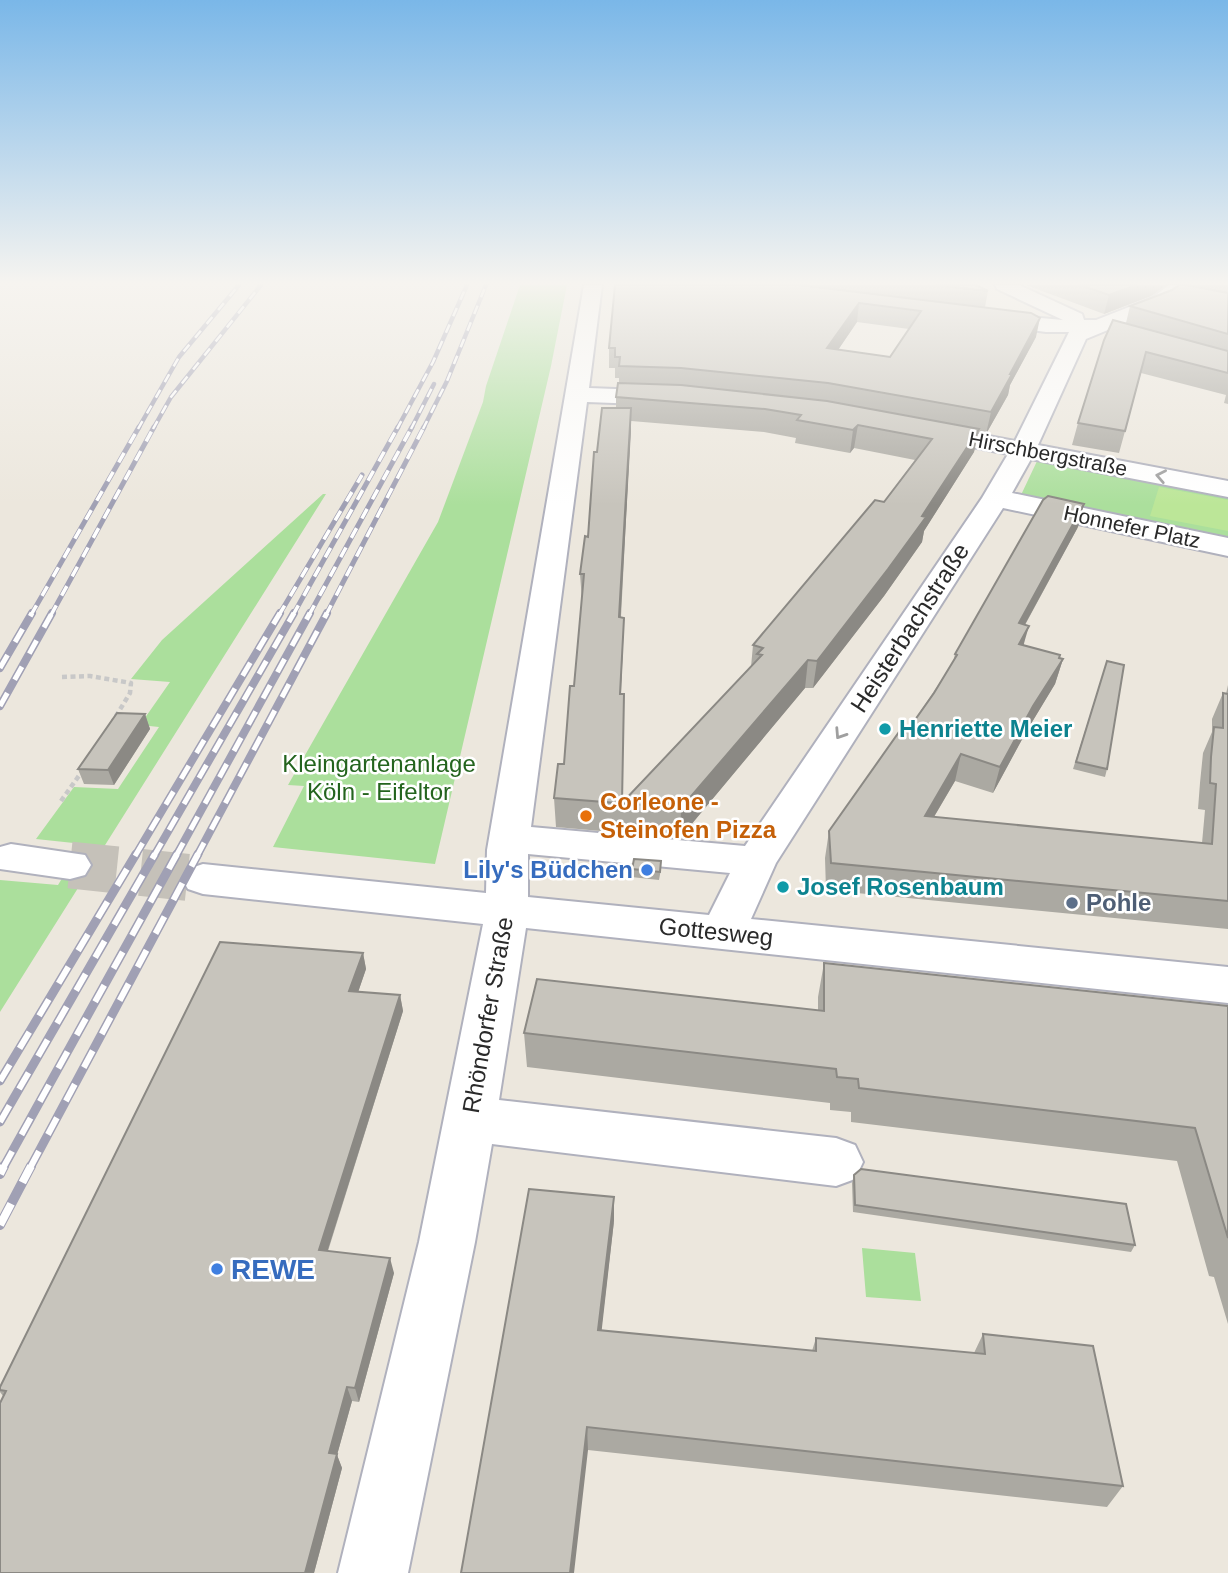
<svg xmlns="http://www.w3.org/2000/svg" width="1228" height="1573" font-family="Arial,sans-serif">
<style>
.green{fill:#abdf9c}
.pitch{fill:#bce698}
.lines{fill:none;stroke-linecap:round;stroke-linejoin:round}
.minor-tunnel{stroke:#c5c1b9;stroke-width:47;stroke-dasharray:47 24;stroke-linecap:butt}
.minor-casing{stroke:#b0b1bd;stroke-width:4}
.path{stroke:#c8c8c8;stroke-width:4.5;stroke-dasharray:5 3.5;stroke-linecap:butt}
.minor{fill:#fff;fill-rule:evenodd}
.rail-far4-casing{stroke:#a0a0b4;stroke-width:4.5}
.rail-far3-casing{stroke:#a0a0b4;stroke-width:5}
.rail-far2-casing{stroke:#a0a0b4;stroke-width:8}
.rail-far1-casing{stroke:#a0a0b4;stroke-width:9}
.rail-casing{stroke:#a0a0b4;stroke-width:10}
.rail-far4{stroke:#fff;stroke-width:2.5;stroke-dasharray:9;stroke-linecap:butt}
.rail-far3{stroke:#fff;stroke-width:3.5;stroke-dasharray:11;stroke-linecap:butt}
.rail-far2{stroke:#fff;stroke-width:5;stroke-dasharray:15;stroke-linecap:butt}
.rail-far1{stroke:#fff;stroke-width:6;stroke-dasharray:19;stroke-linecap:butt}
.rail{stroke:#fff;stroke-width:8;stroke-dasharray:24;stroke-linecap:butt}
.wall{fill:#aba9a2;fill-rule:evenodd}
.shaded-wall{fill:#8b8984}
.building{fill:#c7c4bc;stroke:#8b8984;stroke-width:2;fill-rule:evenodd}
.oneway{stroke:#9f9f9f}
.culture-dot{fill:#0f9aa8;stroke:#fff;stroke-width:2.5}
.food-dot{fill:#e8710a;stroke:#fff;stroke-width:2.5}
.shop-dot{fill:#3f7fe0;stroke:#fff;stroke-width:2.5}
.service-dot{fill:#5c6f8a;stroke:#fff;stroke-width:2.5}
.labels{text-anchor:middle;stroke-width:5;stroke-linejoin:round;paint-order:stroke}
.far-street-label{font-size:21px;fill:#2a2a2a;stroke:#fff}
.street-label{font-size:24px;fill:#2a2a2a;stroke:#fff}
.culture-label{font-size:24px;font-weight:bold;fill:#0d838f;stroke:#fff;text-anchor:start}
.park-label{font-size:24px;fill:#24641e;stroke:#fff}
.food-label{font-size:24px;font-weight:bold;fill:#c56008;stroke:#fff;text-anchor:start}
.shop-label{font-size:24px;font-weight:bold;fill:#366cbe;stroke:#fff;text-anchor:end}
.service-label{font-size:24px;font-weight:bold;fill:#4e5e75;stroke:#fff;text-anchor:start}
.near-shop-label{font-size:28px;font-weight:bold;fill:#366cbe;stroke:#fff;text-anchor:start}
</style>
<rect width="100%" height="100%" fill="#ece7dd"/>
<path class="green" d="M520 285H567L551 366 435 864 273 847 304 786 288 785 438 522 483 402 486 386Z
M1038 459 1228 494V537L1021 495Z
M323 494H326L0 1012V880L58 885 83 844 36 839 74 787 118 789 159 727 140 725 170 682 131 679 162 640Z
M862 1248 915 1253 921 1301 866 1297Z"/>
<path class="pitch" d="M1159 487 1228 500V531L1150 516Z"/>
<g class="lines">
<path class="minor-tunnel" d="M70 865 203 879"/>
<g class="minor-casing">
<path id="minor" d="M584 285H602L589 388 668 391 676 393 680 398 676 403 668 405 587 402 531 827 745 846 982 498 1008 454 925 438 916 436 913 431 916 426 925 424 1015 441 1069 332H1046L978 323 975 319 978 315 985 313 1063 320 997 289 995 285H1019L1082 314 1084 320H1096L1152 298 1169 285H1189L1166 306 1086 339 1038 445 1228 481V497L1031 459 1012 493 1228 538V556L1003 508 776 863 751 919 1228 967V1003L526 928 499 1100 836 1138 855 1145 863 1162 855 1179 836 1186 492 1144 475 1242 408 1573H338L419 1242 483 924 203 894 188 889 182 879 188 869 203 864 486 893 487 850ZM528 854 730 873 709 915 528 897Z
M11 844 85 855 91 865 85 875 70 879 0 869V847Z"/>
</g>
<path class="path" d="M62 677 90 676 131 683 130 693 113 721
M61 801 83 770"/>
<use href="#minor" class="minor"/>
<g class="rail-far4-casing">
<path id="rail-far4" d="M138 429 179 357 239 285
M153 429 171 397 261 285
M397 429 433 362 467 285
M411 429 434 384
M423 429 447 381 486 285"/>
</g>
<g class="rail-far3-casing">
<path id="rail-far3" d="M31 615 139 427
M51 615 154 427
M279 615 362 475
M293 615 398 427
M309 615 412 427
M326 615 424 427"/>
</g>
<g class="rail-far2-casing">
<path id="rail-far2" d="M0 668 32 613
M0 706 52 613
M135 856 280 613
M154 856 294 613
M176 856 310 613
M197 856 327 613"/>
</g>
<g class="rail-far1-casing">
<path id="rail-far1" d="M0 1081 136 854
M0 1122 155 854
M3 1168 177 854
M30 1168 198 854"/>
</g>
<g class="rail-casing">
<path id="rail" d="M0 1174 4 1166
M0 1225 31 1166"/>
</g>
<use href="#rail-far4" class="rail-far4"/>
<use href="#rail-far3" class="rail-far3"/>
<use href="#rail-far2" class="rail-far2"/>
<use href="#rail-far1" class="rail-far1"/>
<use href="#rail" class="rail"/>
</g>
<path class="wall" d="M615 285H976L988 291 985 307 1036 337 1010 385 1008 395 986 434 978 433 974 452 924 531 922 542 884 596 813 688H805L680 838 556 827 554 798 564 764 574 686 582 600 580 574 588 537 597 452 616 408V397L619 383V378H615V368H609V348ZM857 322 909 329 890 357 838 350ZM631 421 764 432 796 438 795 443 850 453 854 448 915 460 884 502 753 645 751 667 622 802 621 694 623 645 621 617Z
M1026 285H1166L1151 296 1104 314Z
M1191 285H1228V404L1224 403 1226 395 1141 373 1119 453 1072 445 1078 423 1126 323 1130 306Z
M1078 527 1025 625 1024 645 1060 655 1059 658 1063 659 1055 684 1026 732 993 793 955 781 934 817 1202 843 1205 810 1198 809 1200 783 1203 753 1212 732V719L1223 693 1226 694 1228 685V929L826 890 825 858 829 831 905 734 953 663 955 654Z
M1107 661V769L1105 777 1073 769Z
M145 714 150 729 114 785 84 784 78 769Z
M632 869H661L659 880 631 877Z
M363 953 366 969 358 992 400 995 403 1011 328 1251 394 1273 359 1402 352 1401 337 1455 342 1468 314 1573H0L3 1396 0 1392V1387Z
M824 963 1228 1006V1324L1214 1277 1209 1276 1177 1161 851 1122V1112L830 1110V1103L527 1067 524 1033 818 1010V997Z
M854 1175 1135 1245 1131 1252 853 1212 852 1183Z
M614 1221 601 1331 812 1351 816 1338 974 1353 983 1334 1123 1486 1107 1507 588 1450 461 1573Z"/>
<path class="shaded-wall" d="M1137 285H1166L1151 296 1104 314 1109 295Z
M859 303 857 322 825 369 827 348Z
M1040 318 1036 337 1010 385 1008 395 986 434 991 412 1010 374Z
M631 408V431L619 644V617Z
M858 425 854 448 850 453 853 430Z
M979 429 974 452 924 531 922 542 884 596 813 688 817 661 922 516Z
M1084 504 1078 527 1012 648 1019 623Z
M624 618 623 645 619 722 620 694Z
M1029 626 1022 650 1019 644Z
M1060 655 1056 670 1063 659 1055 684 1026 732 993 793 1000 767Z
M808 660 805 688 680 838 681 808Z
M145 714 150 729 114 785 108 770Z
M961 754 955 781 919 842 925 816Z
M363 953 366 969 353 1007 349 991Z
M400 995 403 1011 323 1265 319 1250Z
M614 1197V1221L599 1354 598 1330Z
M390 1258 394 1273 359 1402 355 1388Z
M347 1387 352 1401 337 1455 342 1468 314 1573H305L329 1453Z
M587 1427 588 1450 574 1573H570Z"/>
<path class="building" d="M615 285H799L1031 313 1040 318 1010 374H1012L991 412 828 383 681 368 619 366 620 357H615V348H609ZM859 303 921 311 890 357 827 348Z
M935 285H976L988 291Z
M1080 285H1137L1109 295Z
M1179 285H1187L1228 293V334L1130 306 1172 290Z
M1113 320 1228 351V373L1146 352 1125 431 1078 423 1104 340Z
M618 383 681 385 827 401 979 429 922 516 926 517 888 569 817 661 808 660 681 808 554 798 558 764H564L570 686H574L584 574H580L585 536 588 537 594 452H597L602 408H631L619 617 624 618 620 694H624L622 803 762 655 757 654 763 648 753 645 875 500 884 502 932 439 858 425 853 430 797 420 801 415 765 409 616 397Z
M1048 496 1084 504 1019 623 1029 626 1019 644 1060 655 1059 658 1063 659 1033 706 1000 767 961 754 925 816 1212 844 1216 784 1210 783 1211 757 1214 727 1223 728V693L1228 694V901L831 863 829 831 899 732 905 734 934 693 957 655 955 654 1043 500Z
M1107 661 1124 665 1107 769 1076 762Z
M117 713 145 714 108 770 78 769Z
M634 859 661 861 660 872 632 869Z
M220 942 363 953 349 991 400 995 319 1250 390 1258 355 1388 347 1387 329 1453 337 1454 305 1573H0V1403L6 1391 0 1390V1387Z
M824 963 1228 1006V1238L1195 1128 859 1088 858 1079 837 1077 836 1069 524 1033 537 979 824 1011Z
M861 1169 1126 1204 1135 1245 855 1205 854 1175Z
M529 1189 614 1197 598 1330 816 1351V1338L985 1354 983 1334 1093 1346 1123 1486 587 1427 570 1573H461Z"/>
<defs><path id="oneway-chevron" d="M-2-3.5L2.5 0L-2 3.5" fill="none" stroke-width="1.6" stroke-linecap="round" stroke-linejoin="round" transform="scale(1.75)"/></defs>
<g class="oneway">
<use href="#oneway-chevron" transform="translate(1161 476) rotate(-169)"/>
<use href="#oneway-chevron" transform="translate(840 734) rotate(123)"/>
</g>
<linearGradient id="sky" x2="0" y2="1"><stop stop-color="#7ab7e8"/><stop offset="0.56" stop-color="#f6f4f0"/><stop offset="1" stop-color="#f6f4f0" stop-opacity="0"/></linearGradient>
<rect width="1228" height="505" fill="url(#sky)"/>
<g class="culture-dot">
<circle cx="885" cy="729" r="7"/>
<circle cx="783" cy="887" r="7"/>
</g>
<circle class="food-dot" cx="586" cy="816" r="7"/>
<g class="shop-dot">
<circle cx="647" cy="870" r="7"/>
<circle cx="217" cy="1269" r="7"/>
</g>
<circle class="service-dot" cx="1072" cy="903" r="7"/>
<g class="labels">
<g class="far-street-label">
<text transform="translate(1048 454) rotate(11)" y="7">Hirschbergstraße</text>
<text transform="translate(1132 527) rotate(12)" y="7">Honnefer Platz</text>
</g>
<g class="street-label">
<text transform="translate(910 628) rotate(-57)" y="8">Heisterbachstraße</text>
<text transform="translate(716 932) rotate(6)" y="8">Gottesweg</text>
<text transform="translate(488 1015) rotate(-80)" y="8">Rhöndorfer Straße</text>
</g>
<g class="culture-label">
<text x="899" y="737">Henriette Meier</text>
<text x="797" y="895">Josef Rosenbaum</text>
</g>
<g class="park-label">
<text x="379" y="772">Kleingartenanlage<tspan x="379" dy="28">Köln - Eifeltor</tspan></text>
</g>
<g class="food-label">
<text x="600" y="810">Corleone -<tspan x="600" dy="28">Steinofen Pizza</tspan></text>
</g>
<g class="shop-label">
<text x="633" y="878">Lily's Büdchen</text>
</g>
<g class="service-label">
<text x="1086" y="911">Pohle</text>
</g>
<g class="near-shop-label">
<text x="231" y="1279">REWE</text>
</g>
</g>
</svg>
